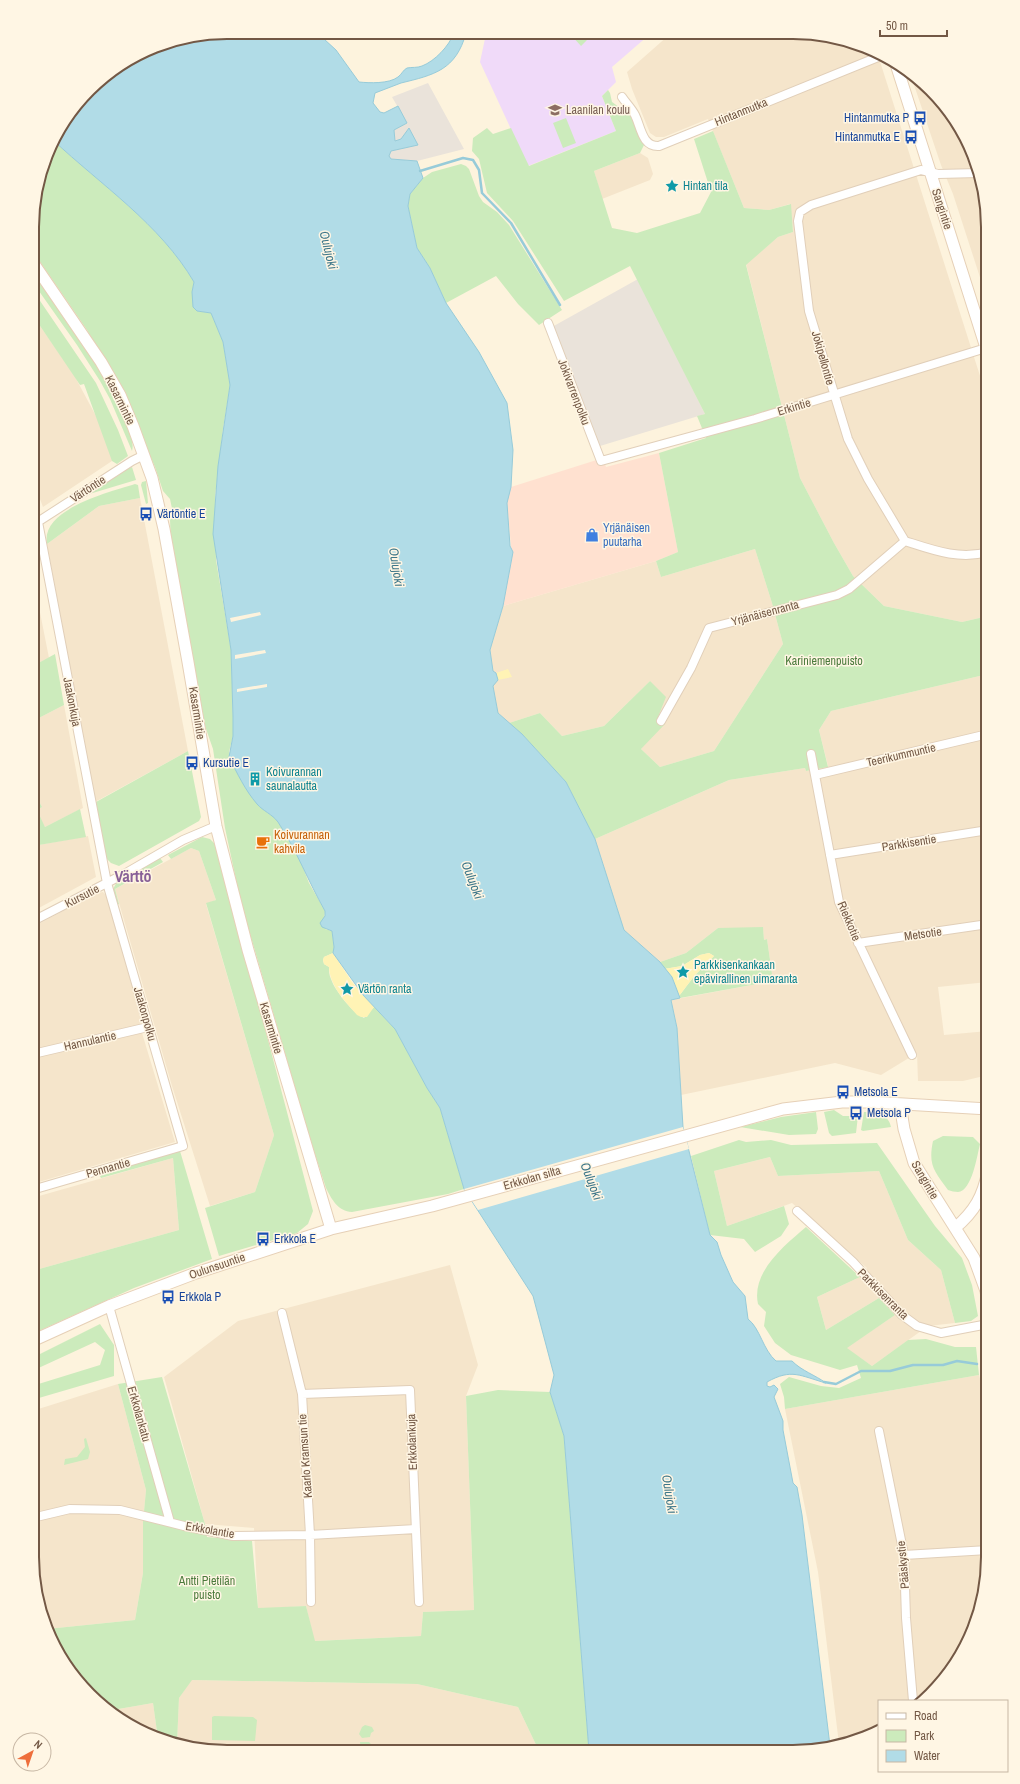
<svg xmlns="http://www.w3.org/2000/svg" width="1020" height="1784" font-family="'Archivo Narrow',sans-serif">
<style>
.residential{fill:#f5e5cb}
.commercial{fill:#ffe1d0}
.industrial{fill:#eae3da}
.education{fill:#f0daf9}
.green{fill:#ccebbc}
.sand{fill:#fff3b5}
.water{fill:#b1dce7;stroke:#97cbd9}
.pier{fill:#fdf3dd}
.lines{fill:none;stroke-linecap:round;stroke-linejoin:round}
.stream{stroke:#97cbd9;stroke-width:2.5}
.street-casing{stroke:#e1cfb9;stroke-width:10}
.secondary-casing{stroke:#e6d0b7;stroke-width:13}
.street{stroke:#fff;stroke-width:8}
.secondary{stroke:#fff;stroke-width:11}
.labels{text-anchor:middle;stroke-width:3;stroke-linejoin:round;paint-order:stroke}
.education-label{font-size:12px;fill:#785e54;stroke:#fff6e4;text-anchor:start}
.street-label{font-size:12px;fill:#735845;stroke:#fff6e4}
.transit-label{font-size:12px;fill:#164399;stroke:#fff6e4;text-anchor:start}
.culture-label{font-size:12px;fill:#0d838f;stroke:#fff6e4;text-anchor:start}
.shop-label{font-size:12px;fill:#366cbe;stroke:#fff6e4;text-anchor:start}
.park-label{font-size:12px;fill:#4b7a3c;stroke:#fff6e4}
.food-label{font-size:12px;fill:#c56008;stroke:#fff6e4;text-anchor:start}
.water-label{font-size:13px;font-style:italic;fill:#3e7789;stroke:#fff6e4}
.district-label{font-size:16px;font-weight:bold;fill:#886097;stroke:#fff6e4}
.rim{fill:none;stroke:#735845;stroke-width:2}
</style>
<rect width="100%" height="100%" fill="#fdf3dd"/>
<path class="residential" d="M669 35 830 36 877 52 988 401V616L962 622 884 606 853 576 834 543 800 478 746 264 778 237 793 232 790 204 769 210 744 208 708 119 664 137H656L650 133 632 89 627 72Z
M910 73 921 80 955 119 978 164 988 227V302L953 194 941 165Z
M640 153 648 158 653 174 650 180 602 199 594 171Z
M34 317 74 375 96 416 115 459 43 507 33 481Z
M140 498 188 751 95 802 47 544 99 506Z
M755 549 772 603 783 644 714 751 660 767 641 749 658 717 650 681 604 726 562 736 540 713 509 723 498 713 493 686 494 684 490 650 503 606 656 561 661 577Z
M33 577 49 658 33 666Z
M988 674V982L938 987 944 1035 988 1031V1075L963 1081H918L917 1053 881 1075 835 1063 681 1095 677 1028 671 1000 773 981 767 939 764 940 763 928H718L686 953 660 962 624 930 595 839 729 780 805 768 806 771 828 766 819 730 831 711Z
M64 705 83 808 45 827 36 810 42 807 33 790 38 787 33 777V721Z
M88 836 96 877 37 909 33 886V846Z
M191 848 199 851 216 900 206 904 274 1135 255 1192 210 1206 172 1086 115 889Z
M103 892 107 897 142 1022 138 1026 33 1051V927L97 893Z
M142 1033 175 1142 32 1184 33 1058Z
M770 1157 778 1176 879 1171 908 1240 941 1270 955 1323 928 1326 872 1366 846 1348 895 1315 879 1298 826 1330 817 1297 860 1277 867 1268 792 1203 727 1226 714 1171Z
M173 1158 179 1230 32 1271V1198Z
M450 1265 478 1365 466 1396 474 1610 423 1612 421 1636 314 1641 306 1606 258 1609 254 1528 205 1524 164 1377 238 1321Z
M979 1375 988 1409V1570L978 1620 948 1675 922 1701H879V1729L856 1742 839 1744 818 1572 785 1409Z
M118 1384 146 1490 143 1522V1573L135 1620 47 1629 42 1620 32 1557V1411Z
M191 1680 417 1684 518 1707 539 1751 202 1750 177 1744 179 1698Z
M153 1703 158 1739 152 1737 107 1711Z"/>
<path class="commercial" d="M659 453 678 552 656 561 503 606 512 557 507 503 511 487 603 458 606 467Z"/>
<path class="industrial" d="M428 83 464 149 417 161 391 159 389 156 391 151 418 145 401 139 395 141 394 130 407 123 392 97Z
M638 279 705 414 600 446 552 327Z"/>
<path class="education" d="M486 34 649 35 612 67 616 82 602 96 616 131 528 166 480 62Z"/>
<path class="green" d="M570 34H581L587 40 581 46Z
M608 90 610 93 612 102 630 115 644 145 640 153 594 171 612 228 637 233 700 213 711 192 694 139 713 131 744 208 769 210 791 204 793 232 778 237 746 265 800 478 834 543 853 576 884 606 962 622 988 616V674L831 711 819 730 828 767 806 771 805 768 729 780 595 839 566 782 522 734 509 723 540 713 562 736 604 726 650 681 666 697 658 717 665 724 641 749 660 767 714 751 783 644 772 603 755 549 661 577 656 561 678 552 659 453 706 438 697 416 705 414 630 266 564 301 513 221 487 193 479 159 472 151 473 138 487 128 493 134 511 128 529 166 616 131 602 96Z
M566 118 576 143 563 148 553 123Z
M53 140C101 185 160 224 194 282L192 292 197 311 211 313 223 342 230 385 223 429 215 497 216 560 231 650 233 717V736L229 752 258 805 277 820 298 855 309 883 325 911 324 919 325 929 332 931 334 947 333 953 324 957 323 960 324 964 329 967C329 971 329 975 331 979 335 991 353 1013 364 1018L374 1007 395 1029 427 1088 440 1108 464 1189 448 1194 352 1212C338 1211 332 1200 326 1188L311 1142 241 903 225 828 213 749 205 726 171 547 170 519 174 518 170 499 163 491 155 467 123 393 87 330 34 253V202Z
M461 164 466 166 469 169 479 196 483 202 497 212 509 225 562 310 539 325 518 304 496 276 446 303 430 268 417 248 408 206 410 194 423 178 432 172Z
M34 273C54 303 141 419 132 451L110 399 100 381 77 345 34 284Z
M34 292 96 383 118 430 128 456 117 464 112 461 84 384 80 385 34 317Z
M132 467 136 480 86 495 126 469Z
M146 481 148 503 146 504 141 485 142 482Z
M135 484 138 485 140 498 99 506 47 544C40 509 110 492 135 484Z
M55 654 64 705 33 721V666Z
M188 751 201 817 199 821 119 866 111 863 106 858 96 802Z
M33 790 42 807 37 810 45 827 80 809 86 837 33 846Z
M202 837 210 839 217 846 313 1211 308 1224 297 1233 219 1256 205 1208 255 1192 274 1135 206 903 216 900 199 851 191 848 171 859 168 855Z
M160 858 163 862 115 889 119 904 117 905 113 889 117 882Z
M763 927 764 940 767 939 773 981 680 998 679 996 695 975 714 956 709 953 700 955 682 966 664 969 660 962 686 953 718 928Z
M834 1110 843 1116H858L856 1133 832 1136 829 1133 824 1112Z
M816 1112 818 1129 816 1134 789 1135 740 1127 781 1117Z
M864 1112C876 1112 888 1113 891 1127L863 1131 861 1130Z
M943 1136 973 1137 980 1144C977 1156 972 1191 958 1192 955 1192 951 1191 948 1190 934 1171 928 1165 933 1141Z
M739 1140 746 1142 771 1140 791 1145 877 1143 935 1226 962 1258 972 1285 978 1316 971 1321 955 1323 941 1270 908 1240 879 1171 778 1176 770 1157 714 1171 727 1226 784 1206 789 1224 781 1236 755 1252 744 1239 710 1235 691 1156Z
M180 1151 212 1259 134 1288 32 1334V1271L179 1230 173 1158 101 1178 100 1176V1174Z
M806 1227 860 1277 817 1297 826 1330 879 1298 895 1315 847 1348 872 1366 908 1340 926 1339 955 1347H976L979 1375 785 1409 784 1397 780 1384 789 1377 821 1386 839 1388 861 1378 857 1365 840 1370 791 1355 775 1343 764 1326 766 1312 758 1304C751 1272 785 1245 806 1227Z
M100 1324 114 1345V1376L32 1400V1386L100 1365 105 1350 95 1342 32 1371V1358Z
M162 1377 205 1524 207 1537 252 1541 258 1608 306 1606 315 1641 421 1636 423 1612 474 1610 466 1396 498 1390 550 1392 564 1436 589 1751H539L518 1707 417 1684 192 1680 179 1698 177 1744 158 1739 153 1703 107 1711 72 1675 47 1629 135 1620 143 1573V1522L146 1490 118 1384Z
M86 1438 90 1452 88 1459 64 1465 65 1459 77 1457 85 1447 84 1439Z
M214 1716 253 1717 257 1720 255 1741 212 1740V1717Z
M365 1725 372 1727 374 1731 371 1733 370 1737 362 1738 359 1734 362 1727Z
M360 1742H369L375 1748V1751H361Z"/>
<path class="sand" d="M508 669 512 677 498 680 496 673Z
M333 953 352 982 374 1007 367 1017H361L357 1015C345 1001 330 986 329 967L324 964 323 960 324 957Z
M709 953 714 956 695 975 679 996 672 977 664 969 682 966 700 955Z"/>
<path class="water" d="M227 32 320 33 324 39 336 50 359 82C369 83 389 84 398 77 402 74 403 70 407 68 412 67 417 68 422 66 435 61 449 46 454 33H466C456 70 434 75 401 83 392 86 384 90 375 93L373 103 380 112 384 113 398 106 407 123 394 130 395 141 401 139 409 128 418 145 391 151 389 156 391 159 417 161 423 178 410 194 408 206 417 248 430 268 446 303 479 352 507 403 513 450 511 487 507 503 510 546 513 552 503 606 490 650 493 671 496 673 498 680 493 686 498 713 522 734 566 782 595 839 624 930 660 962 672 977 680 998 671 1000 677 1028 683 1127 710 1235 717 1242 721 1255 733 1282 745 1296 748 1319C760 1328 763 1350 776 1361H792C802 1371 815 1375 826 1383 800 1376 792 1368 767 1382V1386L770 1387 774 1385 778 1389 774 1397 783 1421V1430L793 1483 797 1487 802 1515 830 1746 793 1752 589 1751 564 1436 550 1392 554 1375 533 1296 464 1189 440 1108 427 1088 395 1029 363 995 333 953 334 947 332 931 322 927 320 923 325 916V911C308 881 297 851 278 822 272 814 263 811 257 804 245 790 237 773 229 757L233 736V717L231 650 213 534 218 466 230 385 223 342 211 313 197 311 193 307 192 292 194 282C160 224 101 185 53 140L98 81 153 47Z"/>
<path class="pier" d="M260 612 261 615 231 622 230 618Z
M265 650 266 653 235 659V655Z
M267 684V687L237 692V689Z
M683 1127 689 1149 478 1210 464 1189Z"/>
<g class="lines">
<path class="stream" d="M420 171 463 158 473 160 479 170 482 193 511 223 560 305
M824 1382 836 1384 861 1371H890L913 1365H943L957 1361 977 1364"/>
<g class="street-casing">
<path id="street" d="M622 97C626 103 632 109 635 115 641 127 642 147 659 146L883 55
M979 173 938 174 921 170 811 205 800 212 798 221 809 311 848 439 868 479 905 541C933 550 959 560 988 552
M548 323 601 461 755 419 986 348
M33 525 132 461 144 455
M661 721 691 668 709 628 837 595 849 589 905 541
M811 754 839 902 912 1055
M815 775 988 734
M830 855 988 830
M33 921 126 873 183 840 216 826
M858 943 988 924
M33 1054 148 1027
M32 1190 183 1146 107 883 38 522
M797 1211 853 1262 902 1315 917 1326 941 1333 988 1324
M109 1306 170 1522
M282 1313 302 1394 310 1535 311 1602
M302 1394 410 1390 419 1602
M879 1431 904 1555 906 1618 913 1701
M32 1518 70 1509 120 1510 184 1526 233 1536 310 1535 416 1529
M904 1555 988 1550"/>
</g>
<g class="secondary-casing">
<path id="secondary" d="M896 64 988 354
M34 264 101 362 120 395 133 426 152 478 164 529 188 662 216 826 248 950 331 1229
M900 1104 904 1129 914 1163 974 1258 986 1291 988 1304
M955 1228C975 1211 983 1196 988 1171
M32 1341 109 1306 196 1273 331 1229 432 1206 783 1109 842 1102H870L988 1109"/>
</g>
<use href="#street" class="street"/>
<use href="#secondary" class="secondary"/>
</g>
<defs>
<g id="school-bare" transform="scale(1.08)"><path d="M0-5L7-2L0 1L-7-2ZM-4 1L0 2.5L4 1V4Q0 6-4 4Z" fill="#8d6e63" stroke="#fff6e4" stroke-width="2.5" paint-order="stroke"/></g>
<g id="bus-bare" transform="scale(1.08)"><path d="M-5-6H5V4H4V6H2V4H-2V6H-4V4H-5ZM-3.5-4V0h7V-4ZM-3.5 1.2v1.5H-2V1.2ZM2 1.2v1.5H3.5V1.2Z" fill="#1a4fb4" stroke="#fff6e4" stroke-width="2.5" paint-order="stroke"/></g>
<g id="sight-bare" transform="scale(1.08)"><path d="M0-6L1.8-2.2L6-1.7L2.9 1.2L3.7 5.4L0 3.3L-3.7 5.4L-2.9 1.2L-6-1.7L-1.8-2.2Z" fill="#0f9aa8" stroke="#fff6e4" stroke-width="2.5" paint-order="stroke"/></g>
<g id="shop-bare" transform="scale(1.08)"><path d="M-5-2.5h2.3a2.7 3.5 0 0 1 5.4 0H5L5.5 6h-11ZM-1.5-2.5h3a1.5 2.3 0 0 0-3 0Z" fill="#3f7fe0" stroke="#fff6e4" stroke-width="2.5" paint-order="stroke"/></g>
<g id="building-bare" transform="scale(1.08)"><path d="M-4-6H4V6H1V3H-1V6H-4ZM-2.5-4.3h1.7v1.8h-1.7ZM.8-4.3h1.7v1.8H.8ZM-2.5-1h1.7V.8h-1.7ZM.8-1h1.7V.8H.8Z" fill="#0f9aa8" stroke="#fff6e4" stroke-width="2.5" paint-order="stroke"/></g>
<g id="cafe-bare" transform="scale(1.08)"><path d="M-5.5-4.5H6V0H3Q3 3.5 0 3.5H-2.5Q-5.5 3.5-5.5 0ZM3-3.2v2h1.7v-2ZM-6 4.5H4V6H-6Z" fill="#e8710a" stroke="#fff6e4" stroke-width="2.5" paint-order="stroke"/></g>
</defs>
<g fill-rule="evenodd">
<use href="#school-bare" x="555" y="110"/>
<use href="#bus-bare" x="920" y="118"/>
<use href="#bus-bare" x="911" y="137"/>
<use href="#sight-bare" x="672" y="186"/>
<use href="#bus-bare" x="146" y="514"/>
<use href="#shop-bare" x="592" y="535"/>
<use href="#bus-bare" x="192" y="763"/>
<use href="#building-bare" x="255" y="779"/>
<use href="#cafe-bare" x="263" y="842"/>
<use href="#sight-bare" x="683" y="972"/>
<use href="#sight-bare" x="347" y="989"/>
<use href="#bus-bare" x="843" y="1092"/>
<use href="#bus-bare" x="856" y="1113"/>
<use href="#bus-bare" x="263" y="1239"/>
<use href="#bus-bare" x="168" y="1297"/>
</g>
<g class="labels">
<g class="education-label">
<text x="566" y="114">Laanilan koulu</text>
</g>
<g class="street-label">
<text transform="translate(741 112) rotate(-22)" y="4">Hintanmutka</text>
<text transform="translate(942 209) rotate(72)" y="4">Sangintie</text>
<text transform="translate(823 358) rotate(74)" y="4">Jokipellontie</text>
<text transform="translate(574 392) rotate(69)" y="4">Jokivarrenpolku</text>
<text transform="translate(120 400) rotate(64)" y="4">Kasarmintie</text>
<text transform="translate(794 407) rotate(-17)" y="4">Erkintie</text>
<text transform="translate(88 489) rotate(-33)" y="4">Värtöntie</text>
<text transform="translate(765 613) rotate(-15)" y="4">Yrjänäisenranta</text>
<text transform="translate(72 702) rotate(79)" y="4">Jaakonkuja</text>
<text transform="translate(197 713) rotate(81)" y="4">Kasarmintie</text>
<text transform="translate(901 755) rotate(-13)" y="4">Teerikummuntie</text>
<text transform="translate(909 843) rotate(-9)" y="4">Parkkisentie</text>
<text transform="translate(82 896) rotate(-27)" y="4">Kursutie</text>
<text transform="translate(849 921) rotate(67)" y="4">Riekkotie</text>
<text transform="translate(923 934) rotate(-8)" y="4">Metsotie</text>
<text transform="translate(145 1014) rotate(74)" y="4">Jaakonpolku</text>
<text transform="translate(271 1028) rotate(73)" y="4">Kasarmintie</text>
<text transform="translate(90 1041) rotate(-13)" y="4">Hannulantie</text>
<text transform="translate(108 1168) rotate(-16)" y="4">Pennantie</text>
<text transform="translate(532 1178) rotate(-16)" y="4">Erkkolan silta</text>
<text transform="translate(925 1180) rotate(60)" y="4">Sangintie</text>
<text transform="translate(217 1266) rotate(-19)" y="4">Oulunsuuntie</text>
<text transform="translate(883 1294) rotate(45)" y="4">Parkkisenranta</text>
<text transform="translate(139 1414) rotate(74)" y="4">Erkkolankatu</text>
<text transform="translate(412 1442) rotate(-92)" y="4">Erkkolankuja</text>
<text transform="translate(305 1456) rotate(-94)" y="4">Kaarlo Kramsun tie</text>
<text transform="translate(210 1530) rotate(10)" y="4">Erkkolantie</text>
<text transform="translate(903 1565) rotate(-95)" y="4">Pääskystie</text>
</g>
<g class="transit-label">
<text x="909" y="122" text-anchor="end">Hintanmutka P</text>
<text x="900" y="141" text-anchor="end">Hintanmutka E</text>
<text x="157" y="518">Värtöntie E</text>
<text x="203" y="767">Kursutie E</text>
<text x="854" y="1096">Metsola E</text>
<text x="867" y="1117">Metsola P</text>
<text x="274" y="1243">Erkkola E</text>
<text x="179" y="1301">Erkkola P</text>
</g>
<g class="culture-label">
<text x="683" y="190">Hintan tila</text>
<text x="266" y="776">Koivurannan<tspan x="266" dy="14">saunalautta</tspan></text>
<text x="694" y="969">Parkkisenkankaan<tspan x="694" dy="14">epävirallinen uimaranta</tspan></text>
<text x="358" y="993">Värtön ranta</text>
</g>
<g class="shop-label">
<text x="603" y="532">Yrjänäisen<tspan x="603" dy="14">puutarha</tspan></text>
</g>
<g class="park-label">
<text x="824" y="665">Kariniemenpuisto</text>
<text x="207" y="1585">Antti Pietilän<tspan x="207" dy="14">puisto</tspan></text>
</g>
<g class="food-label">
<text x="274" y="839">Koivurannan<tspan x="274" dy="14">kahvila</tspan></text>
</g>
<g class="water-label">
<text transform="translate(329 250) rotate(76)" y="5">Oulujoki</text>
<text transform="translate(397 567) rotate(81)" y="5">Oulujoki</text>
<text transform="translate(473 880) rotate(69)" y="5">Oulujoki</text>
<text transform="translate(592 1181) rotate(69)" y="5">Oulujoki</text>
<text transform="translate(670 1494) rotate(81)" y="5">Oulujoki</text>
</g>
<g class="district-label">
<text x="133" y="882">Värttö</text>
</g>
</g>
<path d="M0 0H1020V1784H0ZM227 39H793A188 188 0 0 1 981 227V1557A188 188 0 0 1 793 1745H227A188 188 0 0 1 39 1557V227A188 188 0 0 1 227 39Z" fill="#fff6e4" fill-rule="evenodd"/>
<path class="rim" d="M227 39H793A188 188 0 0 1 981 227V1557A188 188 0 0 1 793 1745H227A188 188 0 0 1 39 1557V227A188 188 0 0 1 227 39Z"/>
<rect x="878" y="1700" width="130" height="72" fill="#fff6e4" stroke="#c7b7a4"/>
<rect x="886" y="1713" width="20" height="6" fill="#ffffff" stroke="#c7b7a4"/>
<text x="914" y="1720" font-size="12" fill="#735845">Road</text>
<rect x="886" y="1730" width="20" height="12" fill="#ccebbc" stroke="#c7b7a4"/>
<text x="914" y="1740" font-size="12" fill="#735845">Park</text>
<rect x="886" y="1750" width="20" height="12" fill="#b1dce7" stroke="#c7b7a4"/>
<text x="914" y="1760" font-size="12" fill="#735845">Water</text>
<g transform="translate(32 1752) rotate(40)"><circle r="19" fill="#fff6e4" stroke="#c7b7a4"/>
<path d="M0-3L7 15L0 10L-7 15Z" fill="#ee6e3b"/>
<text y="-6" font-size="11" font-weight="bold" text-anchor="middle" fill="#735845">N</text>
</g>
<path d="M880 30v6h67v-6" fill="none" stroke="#735845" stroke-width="2"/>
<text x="886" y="30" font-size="12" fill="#735845" stroke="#fff6e4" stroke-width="3" paint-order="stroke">50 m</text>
</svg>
